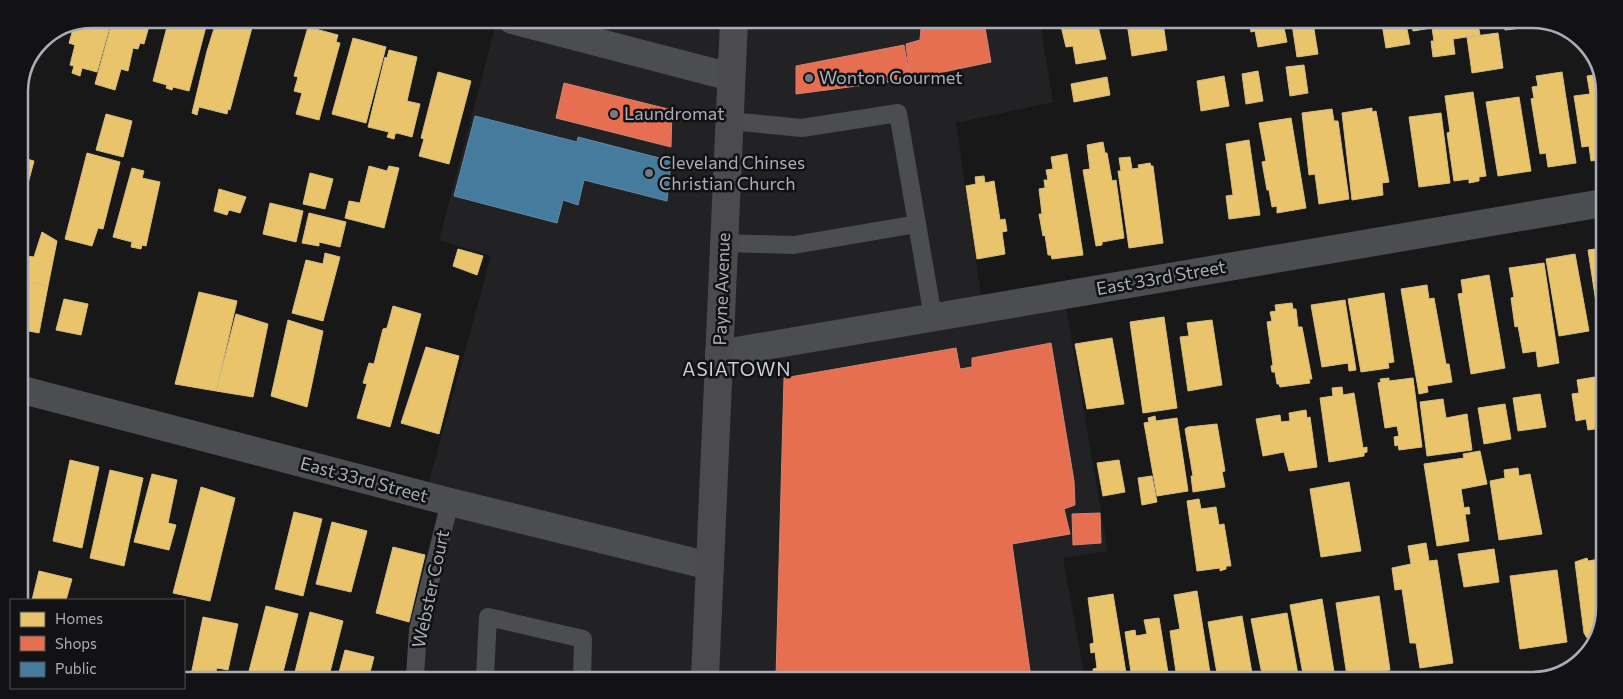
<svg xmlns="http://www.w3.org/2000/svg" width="1623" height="699" font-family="Commissioner,sans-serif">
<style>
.built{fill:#222224}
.homes{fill:#e9c46a;stroke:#d6bd81}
.shops{fill:#e76f51;stroke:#d48270}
.public{fill:#457b9d;stroke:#638aa5}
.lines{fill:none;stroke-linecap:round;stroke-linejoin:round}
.lane{stroke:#4c4d50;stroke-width:18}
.street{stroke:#4c4d50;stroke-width:28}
.secondary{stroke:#4b4b4e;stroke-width:28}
.poi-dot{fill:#767980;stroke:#121214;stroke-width:2}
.labels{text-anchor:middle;stroke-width:5;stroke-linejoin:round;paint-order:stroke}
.poi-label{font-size:18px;fill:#a9adb8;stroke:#121214;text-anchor:start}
.street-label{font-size:18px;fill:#a9adb8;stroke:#121214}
.neighbourhood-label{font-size:19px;letter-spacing:1px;fill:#cacdd4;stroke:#121214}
.rim{fill:none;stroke:#a9adb8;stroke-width:2.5}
</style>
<rect width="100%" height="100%" fill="#181818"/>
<path class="built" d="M497 20 1040 22 1053 102 956 123 983 309 1064 295 1108 551 1063 558 1085 679 415 676 450 503 425 496 491 256 439 240Z"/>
<path class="homes" d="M92 19H112L97 72 82 68 80 76 72 73 74 66 70 65 75 45 69 43 74 26Z
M113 19H151L144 44 140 43 138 49 133 48 128 71 121 69 115 90 95 84Z
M169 19H208L189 91 173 87 172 90 166 88 167 85 153 81Z
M217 19 254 20 230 110 228 109 227 114 199 107 197 115 192 113 207 51Z
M1060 22H1097L1106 59 1076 64 1073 46 1066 47Z
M1127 23H1163L1167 50 1132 56Z
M1249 23H1283L1287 42 1258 47 1255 31 1251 32Z
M1313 23 1318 54 1297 57 1292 24Z
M1382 24H1406L1410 44 1386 48Z
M1412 24H1478L1480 35 1453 39 1455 54 1433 57 1431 41H1434L1432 28 1413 31Z
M1504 24H1538L1539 26 1505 30Z
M308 27 338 35 336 42 340 43 319 120 296 114 302 93 294 91 298 77 294 76Z
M1498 33 1503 68 1472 73 1467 37Z
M353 38 386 47 366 123 332 114Z
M389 50 417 57 407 101 420 104 412 137 397 133 395 134 394 139 387 137 389 132 368 127 385 57 387 58Z
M1304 65 1308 93 1290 96 1286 67Z
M1258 71 1263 101 1246 104 1242 74Z
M438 72 471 81 449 164 419 156 424 139 421 138Z
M1562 72 1576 163 1548 167 1546 153 1540 154 1531 99 1534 98 1532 87 1538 86 1536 76Z
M1600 74 1604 87 1603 159 1591 161 1589 146 1582 147 1574 96 1590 94 1587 76Z
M1224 76 1229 106 1201 111 1197 81Z
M1107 77 1110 95 1074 102 1071 84Z
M1473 92 1486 176 1479 177V181L1469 183V179L1454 181 1447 133 1450 132 1445 96Z
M1519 97 1531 171 1498 176 1486 102Z
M1372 108V112L1376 111 1389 182 1382 183 1383 195 1352 200 1342 113Z
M1332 109 1334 121H1338L1349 199 1319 204 1315 174 1309 175 1302 113Z
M1441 113 1450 183 1419 187 1409 117Z
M106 114 132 121 123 157 96 150Z
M1291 118 1306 208 1277 213V206L1272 207 1269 190H1267L1262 162 1266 161 1259 123Z
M1249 140 1260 215 1229 219 1226 196 1233 195 1226 144Z
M1103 142 1105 153H1107L1112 181 1116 180 1124 238 1102 242V245L1096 246 1083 170 1090 169 1087 145Z
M87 153 120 162 103 229 98 228 92 246 65 239Z
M1067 154 1083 255 1052 259 1051 255H1048L1045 235 1043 236 1039 214H1042L1039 189 1049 187H1045L1044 180H1048L1046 170 1053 169 1051 157Z
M19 157 34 161 19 217Z
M1130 157 1132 169 1139 168 1138 165 1150 163 1151 166H1153L1163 243 1129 248 1118 171H1121L1119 158Z
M369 166 387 171 389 166 399 168 384 228 345 218 349 201 360 203Z
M132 168 144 171 142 178 160 182 146 246 142 245 141 249 131 247 132 242 113 237Z
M310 173 333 179 325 209 303 204Z
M984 176 985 183 994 181 1000 220 1005 219 1007 231 1002 232 1005 254 977 259 966 186 976 184 975 177Z
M219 189 246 197 240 213 229 210 227 215 214 211Z
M270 203 303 211 296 242 263 234Z
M309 213 346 222 340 247 319 242V246L302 243Z
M42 232 57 241 48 286 19 280V255L34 257Z
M1603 248 1602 328H1600L1588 250Z
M458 249 483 256 477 275 453 266Z
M325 253 340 257 323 321 292 313 306 260 323 264Z
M1575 254 1589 331 1559 336 1546 259Z
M1544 263 1559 363 1538 367 1536 351 1523 353 1518 326 1515 327 1511 298 1514 297 1509 268Z
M1489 275 1505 368 1471 374 1458 294 1463 293 1461 280Z
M21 280 48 286 39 333 19 329V290Z
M1427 285 1429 299 1434 298 1446 364H1449L1452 382 1427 386 1428 392 1419 394 1401 289Z
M199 292 237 301 216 391 175 384Z
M1384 293 1394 362 1388 363 1389 368 1361 372 1348 299Z
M64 299 88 304 81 335 56 330Z
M1345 300 1356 370 1349 371 1348 363 1322 367 1311 305Z
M1292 303 1293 309H1296L1298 327H1302L1312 379H1309L1310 383 1280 387 1279 384H1277L1275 372H1272L1271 366 1273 365 1267 322 1272 321 1270 312 1276 311 1275 305Z
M393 306 421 314 390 427 357 418 367 384 363 383 369 363 374 364 383 329 387 328Z
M236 314 268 324 253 397 216 391Z
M1164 317 1177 408 1143 413 1130 322Z
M288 320 323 331 307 407 271 396Z
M1212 320 1222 385 1188 391 1180 337 1189 336 1187 323Z
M1112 338 1124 404 1087 409 1075 344Z
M426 347 459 356 439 434 401 423Z
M1601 376V428L1588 430 1586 419 1576 421 1572 394 1579 393 1577 380Z
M1389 378V381L1413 378 1422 447 1399 450 1398 445 1395 446 1394 437 1399 436 1397 426 1385 428 1378 383 1381 382 1380 379Z
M1342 387 1343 395 1354 393 1363 448 1367 447V452L1364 453V456L1329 462 1320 398 1333 396 1332 388Z
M1540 394 1546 427 1518 431 1513 398Z
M1443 399 1446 418 1467 414 1472 450 1427 456 1420 402Z
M1505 404 1511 439 1484 444 1478 408Z
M1306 410 1307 418 1310 417 1317 467 1289 471 1284 452 1263 456 1256 419 1280 415 1281 422 1290 421 1289 413Z
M1155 416 1156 421 1177 418 1188 491 1157 496 1144 423 1149 422 1148 418Z
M1217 424 1225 471 1222 472 1225 487 1193 492 1191 476H1193L1185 429 1188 427Z
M1480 451 1487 484 1461 489 1464 508 1469 507 1470 514H1465L1469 541 1437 546 1424 464 1464 458 1463 454Z
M70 460 99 467 82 548 53 541Z
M1119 460 1125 492 1103 496 1097 463Z
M1518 468 1519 476 1530 474 1542 534 1499 540 1490 481 1505 478 1504 470Z
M110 470 143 478 124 566 90 558Z
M152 474 177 480 168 523 176 525 169 550 134 542Z
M1152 476 1157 502 1142 505 1138 478Z
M1349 482 1361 551 1321 557 1310 489Z
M201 487 235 498 210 601 173 593Z
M1199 499 1201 509 1216 507 1219 525 1224 524 1231 566H1226V569L1220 571V568L1197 571 1187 501Z
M294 512 322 519 303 596 275 589Z
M332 522 367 531 351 592 316 584Z
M1426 543 1429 561 1437 560 1453 663 1420 668 1416 643H1410L1402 589 1395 590 1392 568 1411 564 1408 546Z
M393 547 425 555 409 622 376 613Z
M1494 549 1499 582 1464 587 1458 554Z
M1587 558 1588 561 1600 559 1599 635 1587 638 1584 633 1575 562Z
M1557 570 1567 642 1520 649 1510 576Z
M39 571 72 579 66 600H32Z
M1197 591 1211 679H1183L1182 671 1176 672 1170 631 1180 629 1174 595Z
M1113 594 1127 679H1094L1093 669 1097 668 1095 652 1091 653 1090 644 1094 643 1088 598Z
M1379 596 1390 670 1347 676 1336 603Z
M1322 599 1335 678 1304 679 1290 605Z
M266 606 298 614 282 676 248 675Z
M310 612 343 621 329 676H294Z
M1287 613 1298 675 1263 679 1251 619Z
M1242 616 1253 679H1218L1208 622Z
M203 617 238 624 228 670 217 668 215 675H191Z
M1159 618 1169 679H1132L1125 632 1135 630 1136 636 1147 634 1144 620Z
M345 650 374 657 369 676H338Z"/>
<path class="shops" d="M963 22H984L991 62 910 79 906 44 920 40 921 28Z
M904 45 910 79 796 94V66Z
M564 83 672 110 671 147 556 118Z
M1051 343 1074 481 1075 505 1064 509 1070 534 1012 544 1031 678 776 677 784 378 956 348 960 369 972 367V358Z
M1100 513 1101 543 1073 545 1072 514Z"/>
<path class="public" d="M475 116 577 142 578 137 671 161 667 201 584 180 578 205 563 200 557 223 454 196Z"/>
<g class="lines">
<path class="lane" d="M730 121 802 128 898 113 933 317
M724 243 794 245 917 224
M415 676 418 630 450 502
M485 676 488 617 583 639 582 677"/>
<path class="street" d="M512 20 731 77
M719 354 1603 203
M19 389 450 502 710 566"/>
<path class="secondary" d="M705 677 734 21"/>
</g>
<g class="poi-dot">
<circle cx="809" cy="78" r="5"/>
<circle cx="614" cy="114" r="5"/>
<circle cx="649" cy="173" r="5"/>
</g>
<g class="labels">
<g class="poi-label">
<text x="819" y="84">Wonton Gourmet</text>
<text x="624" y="120">Laundromat</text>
<text x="659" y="169">Cleveland Chinses<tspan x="659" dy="21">Christian Church</tspan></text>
</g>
<g class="street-label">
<text transform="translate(1161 278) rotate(-10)" y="6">East 33rd Street</text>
<text transform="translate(722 289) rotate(-88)" y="6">Payne Avenue</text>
<text transform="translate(364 480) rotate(15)" y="6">East 33rd Street</text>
<text transform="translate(431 589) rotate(-78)" y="6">Webster Court</text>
</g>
<g class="neighbourhood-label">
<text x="737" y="376">ASIATOWN</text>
</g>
</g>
<path d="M0 0H1623V699H0ZM92 28H1532A64 64 0 0 1 1596 92V608A64 64 0 0 1 1532 672H92A64 64 0 0 1 28 608V92A64 64 0 0 1 92 28Z" fill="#121214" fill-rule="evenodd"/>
<path class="rim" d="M92 28H1532A64 64 0 0 1 1596 92V608A64 64 0 0 1 1532 672H92A64 64 0 0 1 28 608V92A64 64 0 0 1 92 28Z"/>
<rect x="10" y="599" width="175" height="90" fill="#121214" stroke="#4e5056"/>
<rect x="20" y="612" width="25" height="15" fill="#e9c46a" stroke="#4e5056"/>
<text x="55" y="624" font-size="15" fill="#a9adb8">Homes</text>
<rect x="20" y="636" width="25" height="15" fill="#e76f51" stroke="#4e5056"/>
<text x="55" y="649" font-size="15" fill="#a9adb8">Shops</text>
<rect x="20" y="662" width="25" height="15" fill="#457b9d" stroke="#4e5056"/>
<text x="55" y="674" font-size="15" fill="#a9adb8">Public</text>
</svg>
